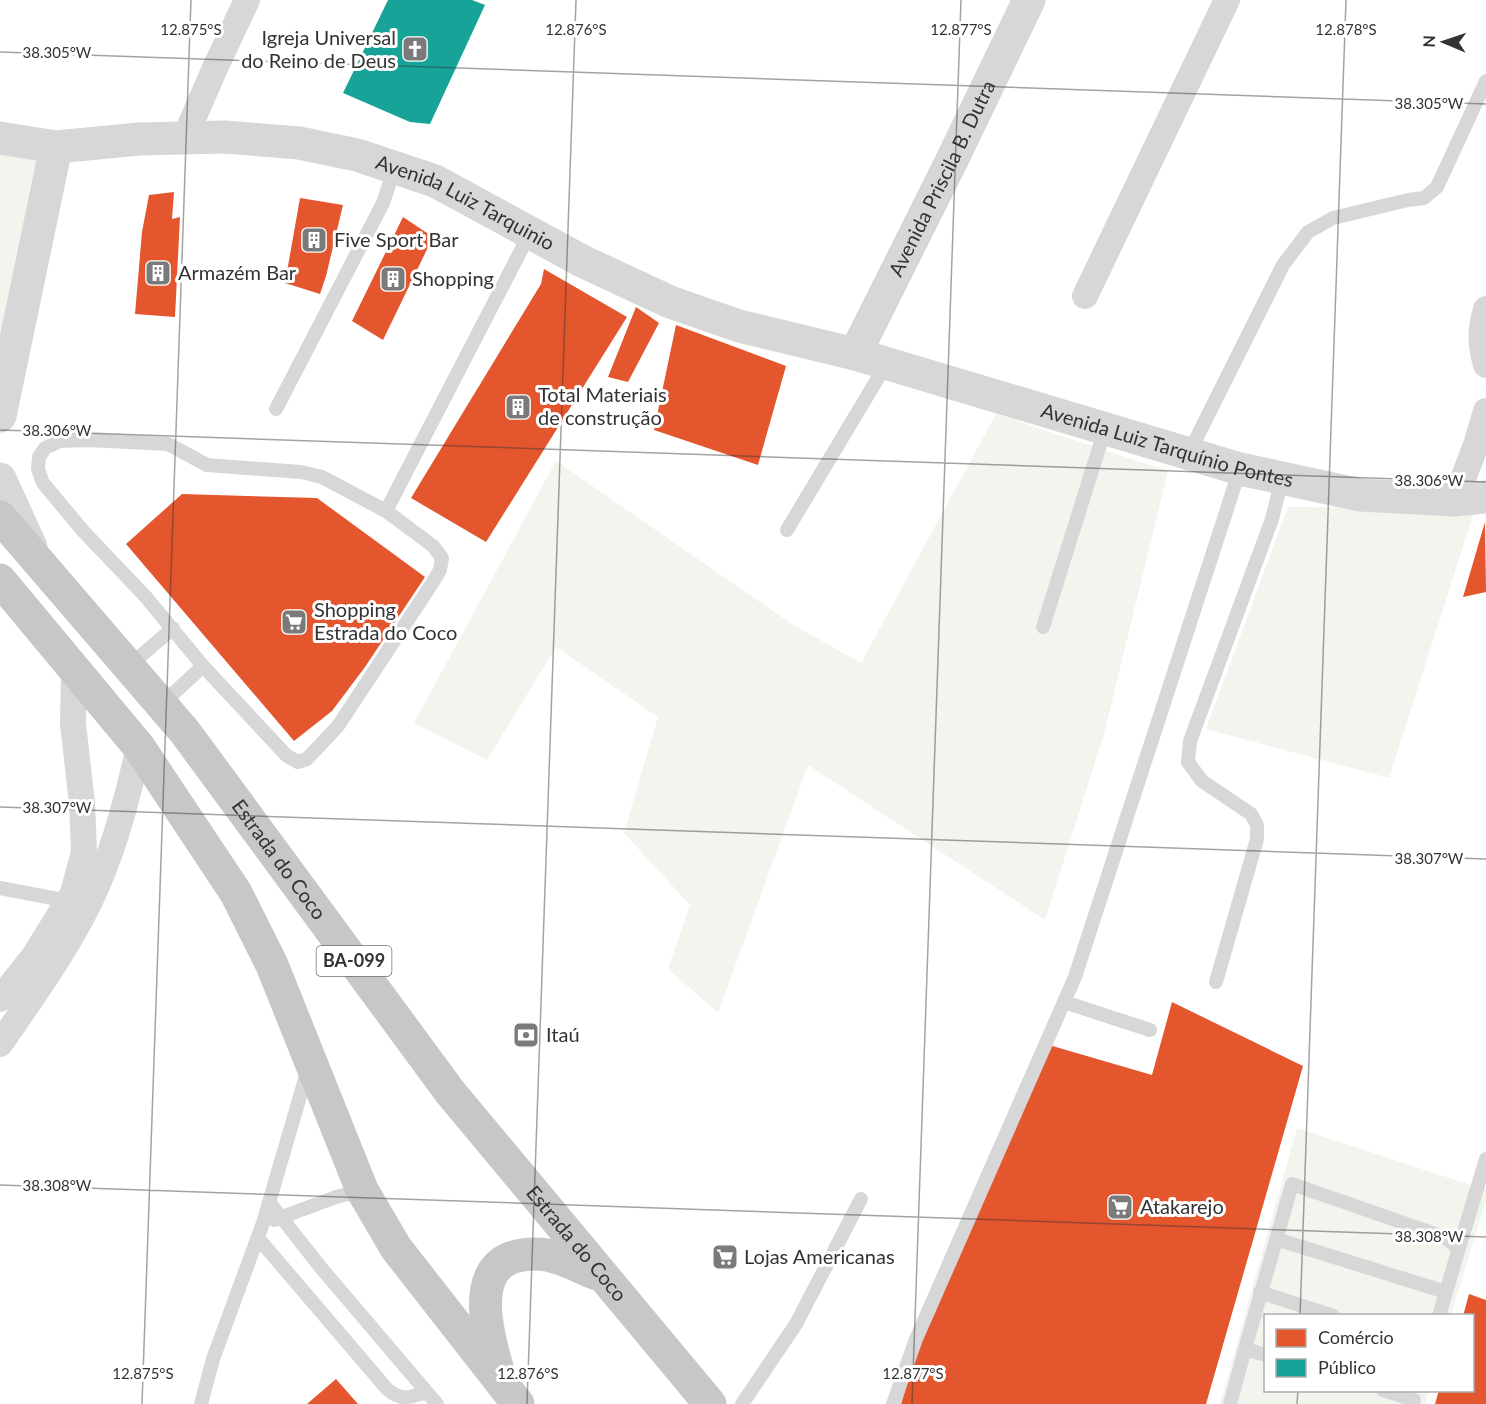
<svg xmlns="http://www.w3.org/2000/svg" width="1486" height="1404" font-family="Lato,sans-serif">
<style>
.green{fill:#f1f5ed}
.shops{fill:#e4572e}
.public{fill:#17a398}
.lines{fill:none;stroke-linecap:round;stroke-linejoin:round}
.service{stroke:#d7d7d7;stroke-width:14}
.minor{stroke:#d7d7d7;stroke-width:26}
.tertiary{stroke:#d7d7d7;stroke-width:33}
.trunk{stroke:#c7c7c7;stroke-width:33}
.ticks{fill:none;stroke:#333;stroke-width:1.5;stroke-opacity:0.45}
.labels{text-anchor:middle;stroke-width:6;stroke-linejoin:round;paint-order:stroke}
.shield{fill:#fff;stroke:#707070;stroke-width:1.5}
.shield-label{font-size:18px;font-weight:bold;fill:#333}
.poi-label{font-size:20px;fill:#333;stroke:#fff;text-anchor:start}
.street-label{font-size:20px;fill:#333;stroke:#fff}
.ticks-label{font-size:15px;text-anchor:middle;fill:#333;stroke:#fff;stroke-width:6;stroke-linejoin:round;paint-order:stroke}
</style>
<rect width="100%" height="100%" fill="#fff"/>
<path class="green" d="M0 148 47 158 0 378Z
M996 414 1168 471 1104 734 1045 920 808 765 718 1013 668 969 690 905 624 833 658 717 556 647 487 760 414 723 556 461 792 624 861 663Z
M1288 507 1475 509 1389 778 1206 729Z
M1297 1128 1486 1190V1200L1451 1315 1266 1316V1390L1429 1391 1425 1404H1220Z"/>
<path class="shops" d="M174 192 172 219 180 217 175 317 135 314 142 232 149 195Z
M300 198 343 205 326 276 320 294 285 283Z
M403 217 433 237 383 340 352 321Z
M544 269 627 317 486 542 411 498 541 284Z
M636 307 659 323 628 382 608 377Z
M676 325 786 366 758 465 654 430Z
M182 494 317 498 425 577 365 667 332 711 294 741 126 544Z
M1485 522 1486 592 1463 597Z
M1172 1002 1303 1066 1206 1404H901L921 1339 1049 1045 1152 1075Z
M1469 1294 1486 1300V1404H1435L1439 1390H1472V1316H1463Z
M336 1379 358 1404H307Z"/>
<path class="public" d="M388 0H472L485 5 430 124 410 122 343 93Z"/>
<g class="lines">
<path class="service" d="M276 409 383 203 395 167
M88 440 168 444 207 465 301 472 322 477 386 511 433 546 442 558 440 570 433 582 338 726 307 759 298 762 287 756 203 666 145 596 84 532 43 483 38 469 39 457 45 448 60 441Z
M1189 453 1283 265 1308 232 1333 218 1408 200 1424 198 1437 187 1486 81
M386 511 530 233
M787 530 887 363
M1043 627 1105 429
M129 666 173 628
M161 705 203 666
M0 888 68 901
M1216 982 1257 839V825L1251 814 1202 781 1188 762 1190 741 1272 519 1282 479
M1064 1002 1150 1030
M270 1203 322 1269 437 1404
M274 1220 336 1197 362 1190
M258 1238 387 1389C402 1402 410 1397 427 1392
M1276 1239 1446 1292
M1459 1248 1486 1159
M1260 1292 1333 1316
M1245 1349 1292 1184 1444 1237 1459 1248 1439 1316
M1383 1390 1414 1400
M201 1404 213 1359 263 1223 308 1069
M742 1404 796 1324 861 1199
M893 1404 916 1339 1075 977 1240 469
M1230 1404 1245 1349 1266 1355"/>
<path class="minor" d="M185 137 215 68 247 0
M1085 296 1227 0
M1486 309C1480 330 1480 344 1486 365
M1455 500 1476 445 1486 411
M0 999 34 956 73 893 84 852 82 803 73 724 74 670
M0 1044C33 996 73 941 96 888 116 843 128 795 139 747"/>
<g class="tertiary">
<path id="s1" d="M0 138 56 147 139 139 225 137 299 143 357 155 435 181 582 261 670 302 739 326 855 354 1240 469 1360 495 1455 500 1486 497"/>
<path id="s2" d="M855 354 951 162 1029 0"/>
<path d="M0 416 56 147"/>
<path d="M0 479 31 547"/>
</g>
<g class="trunk">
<path id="s3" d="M0 517 185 732 450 1092 710 1404"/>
<path d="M0 580 139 747 236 893 272 965 362 1190 396 1248 518 1404"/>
<path d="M499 1374C489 1340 467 1268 517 1256 531 1253 545 1253 558 1258 571 1262 584 1269 597 1274"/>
</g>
</g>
<path class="ticks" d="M0 52 1486 104M0 430 1486 482M0 807 1486 859M0 1185 1486 1237M1300 1316 1346 0M142 1404 191 0M527 1404 576 0M912 1404 961 0M1297 1404 1298 1390"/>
<defs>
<g id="church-square" transform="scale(1.35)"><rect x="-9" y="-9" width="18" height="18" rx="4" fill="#7a7a7a" stroke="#fff"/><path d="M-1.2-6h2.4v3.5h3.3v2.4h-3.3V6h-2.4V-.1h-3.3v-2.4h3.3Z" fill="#fff"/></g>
<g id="building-square" transform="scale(1.35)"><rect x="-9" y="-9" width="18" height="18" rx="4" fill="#7a7a7a" stroke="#fff"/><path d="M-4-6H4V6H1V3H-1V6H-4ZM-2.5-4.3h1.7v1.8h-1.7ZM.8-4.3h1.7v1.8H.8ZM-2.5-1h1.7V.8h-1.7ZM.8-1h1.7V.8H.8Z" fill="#fff"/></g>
<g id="supermarket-square" transform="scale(1.35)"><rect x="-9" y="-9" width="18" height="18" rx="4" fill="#7a7a7a" stroke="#fff"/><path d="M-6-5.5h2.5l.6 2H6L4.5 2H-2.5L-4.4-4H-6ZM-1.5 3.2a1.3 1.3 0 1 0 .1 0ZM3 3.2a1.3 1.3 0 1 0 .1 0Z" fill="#fff"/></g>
<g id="bank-square" transform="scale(1.35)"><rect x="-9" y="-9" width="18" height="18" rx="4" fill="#7a7a7a" stroke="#fff"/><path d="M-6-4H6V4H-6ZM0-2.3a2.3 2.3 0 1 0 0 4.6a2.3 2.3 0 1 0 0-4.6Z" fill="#fff"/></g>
</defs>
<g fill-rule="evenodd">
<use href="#church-square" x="415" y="49"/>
<use href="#building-square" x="314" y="240"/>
<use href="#building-square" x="158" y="273"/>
<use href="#building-square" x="393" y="279"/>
<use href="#building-square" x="518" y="407"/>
<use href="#supermarket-square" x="294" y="622"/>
<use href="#bank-square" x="526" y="1035"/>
<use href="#supermarket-square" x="1120" y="1207"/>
<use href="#supermarket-square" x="725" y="1257"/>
</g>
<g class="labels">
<rect class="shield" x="316.5" y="946" width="75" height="30" rx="4.5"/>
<g class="shield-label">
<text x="354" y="967">BA-099</text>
</g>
<g class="poi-label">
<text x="396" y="45" text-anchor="end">Igreja Universal<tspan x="396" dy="23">do Reino de Deus</tspan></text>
<text x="334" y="247">Five Sport Bar</text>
<text x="178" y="280">Armazém Bar</text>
<text x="412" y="286">Shopping</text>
<text x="538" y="402">Total Materiais<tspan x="538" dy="23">de construção</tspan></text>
<text x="314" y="617">Shopping<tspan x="314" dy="23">Estrada do Coco</tspan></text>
<text x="546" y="1042">Itaú</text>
<text x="1140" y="1214">Atakarejo</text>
<text x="744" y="1264">Lojas Americanas</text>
</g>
<g class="street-label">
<text dy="7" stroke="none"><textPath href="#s2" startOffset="196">Avenida Priscila B. Dutra</textPath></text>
<text dy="7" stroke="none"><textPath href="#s1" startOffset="478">Avenida Luiz Tarquinio</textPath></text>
<text dy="7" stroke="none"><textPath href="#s1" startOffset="1224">Avenida Luiz Tarquínio Pontes</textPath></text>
<text dy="7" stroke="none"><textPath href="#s3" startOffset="442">Estrada do Coco</textPath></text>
<text dy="7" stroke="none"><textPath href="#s3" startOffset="928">Estrada do Coco</textPath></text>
</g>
</g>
<g class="ticks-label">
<text x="191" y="35">12.875°S</text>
<text x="576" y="35">12.876°S</text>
<text x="961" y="35">12.877°S</text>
<text x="1346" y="35">12.878°S</text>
<text x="57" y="58">38.305°W</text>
<text x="1429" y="109">38.305°W</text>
<text x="57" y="436">38.306°W</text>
<text x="1429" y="486">38.306°W</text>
<text x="57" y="813">38.307°W</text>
<text x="1429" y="864">38.307°W</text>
<text x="57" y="1191">38.308°W</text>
<text x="1429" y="1242">38.308°W</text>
<text x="143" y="1379">12.875°S</text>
<text x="528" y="1379">12.876°S</text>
<text x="913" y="1379">12.877°S</text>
</g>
<rect x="1264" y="1314" width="210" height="78" fill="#ffffff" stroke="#adadad" stroke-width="1.5"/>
<rect x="1276" y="1329" width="30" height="18" fill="#e4572e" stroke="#adadad" stroke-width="1.5"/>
<text x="1318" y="1344" font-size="18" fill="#333333">Comércio</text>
<rect x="1276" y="1359" width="30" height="18" fill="#17a398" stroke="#adadad" stroke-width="1.5"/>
<text x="1318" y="1374" font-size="18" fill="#333333">Público</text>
<g transform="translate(1444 42) rotate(272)" stroke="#ffffff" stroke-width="4.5" paint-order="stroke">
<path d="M0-4.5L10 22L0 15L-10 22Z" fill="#333333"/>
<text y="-9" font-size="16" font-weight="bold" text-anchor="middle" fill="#333333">N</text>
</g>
</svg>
